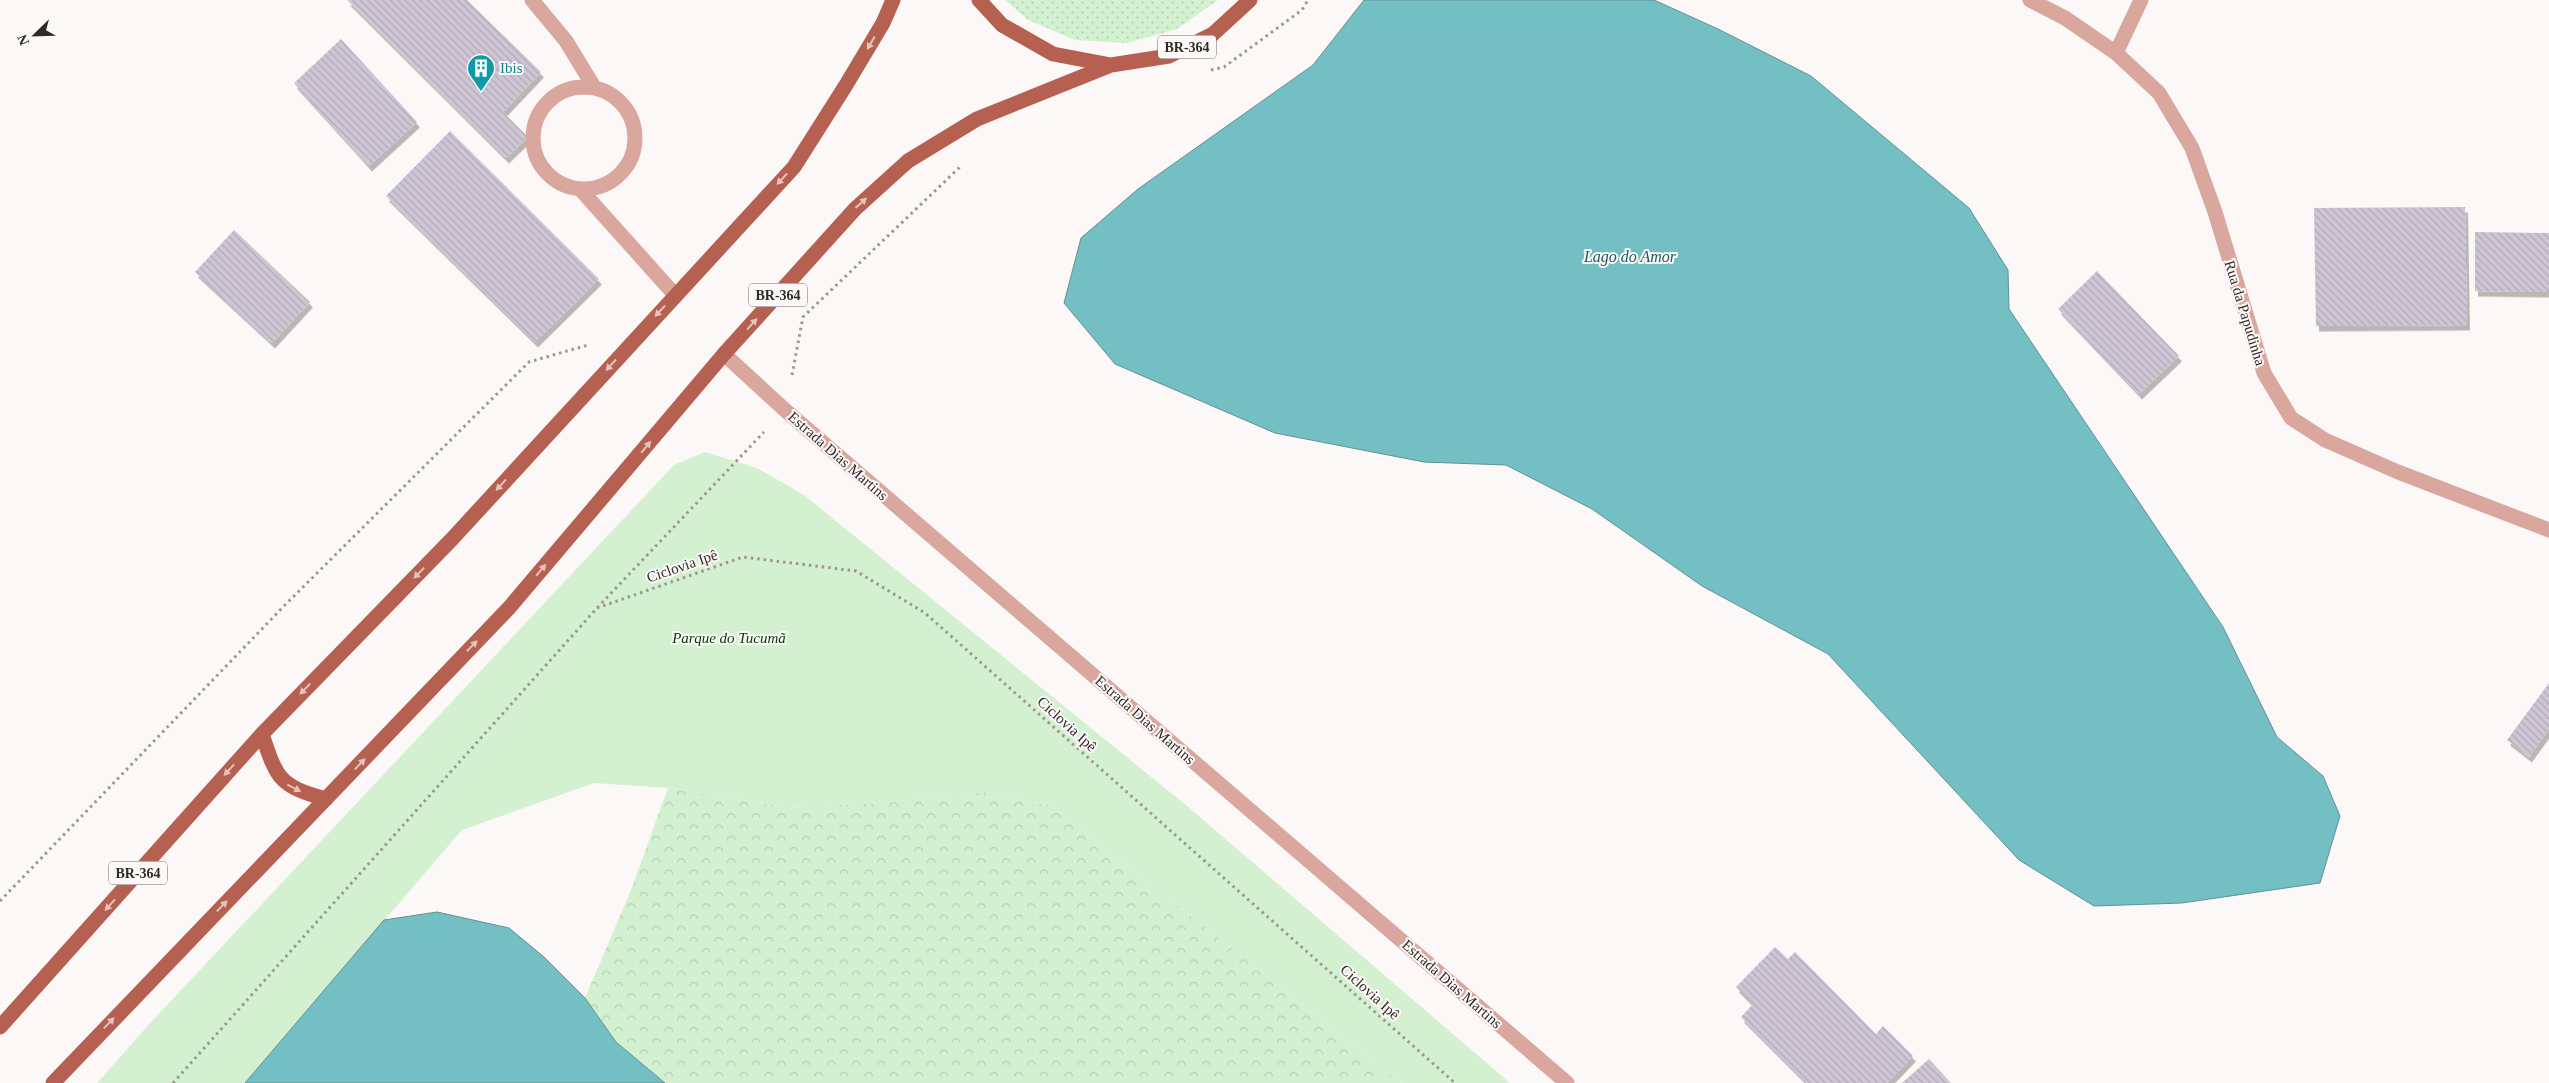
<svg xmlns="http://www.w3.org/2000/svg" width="2549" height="1083" font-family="Georgia,serif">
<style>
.grass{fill:url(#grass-dots)}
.forest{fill:url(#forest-crowns)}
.park{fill:#d3f1d1}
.water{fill:#74bfc4;stroke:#609295}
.building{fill:url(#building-back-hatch);filter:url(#shadow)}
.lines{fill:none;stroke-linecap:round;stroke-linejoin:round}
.path{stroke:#9b9694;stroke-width:3;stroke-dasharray:2.5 4;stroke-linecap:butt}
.minor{stroke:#d9a79e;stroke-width:15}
.major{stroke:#b66051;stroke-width:15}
.oneway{fill:#e4c3bd}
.labels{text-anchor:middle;stroke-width:4;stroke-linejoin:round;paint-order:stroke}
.shield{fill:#fcf8f7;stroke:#6e6865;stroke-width:1}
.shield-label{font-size:14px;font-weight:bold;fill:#312a27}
.culture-label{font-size:15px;fill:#0d838f;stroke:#fcf8f7;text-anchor:start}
.street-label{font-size:15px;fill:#312a27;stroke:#fcf8f7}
.park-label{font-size:15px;font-style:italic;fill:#003c01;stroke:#fcf8f7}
.water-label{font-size:16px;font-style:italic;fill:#195a5e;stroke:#fcf8f7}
</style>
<defs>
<pattern id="grass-dots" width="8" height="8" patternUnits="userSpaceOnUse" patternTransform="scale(1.25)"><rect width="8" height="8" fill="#d3f1d1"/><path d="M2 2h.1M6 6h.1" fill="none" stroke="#b6cfb3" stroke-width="1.8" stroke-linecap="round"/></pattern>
<pattern id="forest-crowns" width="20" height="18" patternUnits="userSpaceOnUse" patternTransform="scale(1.25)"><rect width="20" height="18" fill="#d3f1d1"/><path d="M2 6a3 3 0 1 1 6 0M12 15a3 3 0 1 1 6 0" fill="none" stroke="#b6cfb3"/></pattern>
<pattern id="building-back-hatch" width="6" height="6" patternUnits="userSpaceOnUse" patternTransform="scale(1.25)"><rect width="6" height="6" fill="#cec5d5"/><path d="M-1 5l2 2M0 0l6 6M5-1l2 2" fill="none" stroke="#b1a9b7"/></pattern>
<filter id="shadow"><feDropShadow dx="3" dy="5.5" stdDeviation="0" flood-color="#0004"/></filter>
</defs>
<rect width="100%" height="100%" fill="#fcf8f7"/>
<path class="grass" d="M1005 0H1218L1177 29 1127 43 1075 40 1028 20Z"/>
<path class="forest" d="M668 788 786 807 881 803 986 792 1052 806 1401 1083H665L616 1042 585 998 631 890Z"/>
<path class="park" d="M705 452 757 468 804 495 1187 806 1510 1083H1401L1052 806 986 792 881 803 786 807 668 788 594 783 462 830 245 1083H97L153 1020 674 465Z"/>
<path class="water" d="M1364 0H1654L1718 29 1811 76 1969 208 2008 270 2009 309 2223 627 2277 737 2323 776 2340 816 2320 883 2182 903 2094 906 2019 860 1828 654 1702 586 1592 509 1506 465 1424 462 1275 433 1115 364 1064 303 1081 238 1138 189 1313 65Z
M437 912 509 928 544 957 585 998 616 1042 665 1083H245L384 920Z"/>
<path class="building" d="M347 0H467L541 72 503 112 528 137 506 158Z
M341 39 417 122 369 166 294 83Z
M450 131 599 279 535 342 386 196Z
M2465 207 2467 325 2316 326 2314 208Z
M234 230 310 302 272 343 195 272Z
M2475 232 2549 233V292L2475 291Z
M2097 271 2179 356 2139 394 2058 309Z
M2549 683V729L2529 757 2507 740Z
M1775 947 1788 959 1795 952 1876 1034 1883 1026 1913 1056 1887 1083H1807L1741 1017 1753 1004 1736 987Z
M1929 1059 1951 1083H1902Z"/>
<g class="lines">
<path class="path" d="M1211 70 1224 67 1302 10 1308 0
M792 375 803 317 960 167
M597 608 743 557 856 571 925 613 1455 1083
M0 901 285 605 529 362 588 345
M173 1083 597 608 764 432"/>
<path class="minor" d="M532 0 566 41 594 87
M2030 0 2065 18 2116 53 2159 93 2192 148 2215 212 2264 373 2291 418 2325 440 2398 472 2549 530
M2116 53 2141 0
M533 138a51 51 0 1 1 102 0a51 51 0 1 1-102 0Z
M580 189 675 295
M724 354 785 410 1567 1083"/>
<path class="major" d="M979 0 1002 25 1053 54 1111 65
M262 734C277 779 279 786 326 799
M0 1027 262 734 453 538 794 167 846 85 883 23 893 0
M53 1083 509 608 724 354 855 209 908 161 977 119 1111 65 1169 56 1213 34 1250 0"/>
</g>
<defs><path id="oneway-solid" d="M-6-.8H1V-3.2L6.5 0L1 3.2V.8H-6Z" transform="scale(1.25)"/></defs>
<g class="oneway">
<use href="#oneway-solid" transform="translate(871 43) rotate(120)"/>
<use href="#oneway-solid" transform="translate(782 179) rotate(133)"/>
<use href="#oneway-solid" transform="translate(861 203) rotate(-42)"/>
<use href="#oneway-solid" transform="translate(660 311) rotate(133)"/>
<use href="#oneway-solid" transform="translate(752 324) rotate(-48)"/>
<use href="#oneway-solid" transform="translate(611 365) rotate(133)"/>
<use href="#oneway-solid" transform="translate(646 447) rotate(-50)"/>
<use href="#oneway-solid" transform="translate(501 485) rotate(132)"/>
<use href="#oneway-solid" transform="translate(541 570) rotate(-50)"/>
<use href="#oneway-solid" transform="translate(419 573) rotate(134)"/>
<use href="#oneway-solid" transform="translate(472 646) rotate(-46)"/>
<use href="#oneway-solid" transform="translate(305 689) rotate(134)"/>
<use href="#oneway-solid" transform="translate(360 764) rotate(-46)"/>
<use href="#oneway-solid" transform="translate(229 770) rotate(132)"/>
<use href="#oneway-solid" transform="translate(294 788) rotate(27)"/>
<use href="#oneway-solid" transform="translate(110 905) rotate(132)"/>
<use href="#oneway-solid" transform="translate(222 906) rotate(-46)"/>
<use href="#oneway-solid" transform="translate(109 1023) rotate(-46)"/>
</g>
<defs>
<g id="building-pin" transform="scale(1.4375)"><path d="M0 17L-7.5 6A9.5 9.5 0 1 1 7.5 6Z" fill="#0f9aa8" stroke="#fcf8f7"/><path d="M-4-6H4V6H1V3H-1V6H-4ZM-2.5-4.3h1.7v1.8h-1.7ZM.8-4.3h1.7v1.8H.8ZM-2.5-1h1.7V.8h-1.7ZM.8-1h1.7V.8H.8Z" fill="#fff"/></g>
</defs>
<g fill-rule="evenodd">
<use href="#building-pin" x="481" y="68"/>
</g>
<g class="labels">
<g class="shield">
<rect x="1158" y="35.5" width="58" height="23" rx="4"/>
<rect x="749" y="283.5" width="58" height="23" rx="4"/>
<rect x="109" y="861.5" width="58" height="23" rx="4"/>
</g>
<g class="shield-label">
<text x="1187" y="52">BR-364</text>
<text x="778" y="300">BR-364</text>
<text x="138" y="878">BR-364</text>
</g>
<g class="culture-label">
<text x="500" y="73">Ibis</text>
</g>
<g class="street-label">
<text transform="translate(2245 313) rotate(73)" y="5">Rua da Papudinha</text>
<text transform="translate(838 456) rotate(41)" y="5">Estrada Dias Martins</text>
<text transform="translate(682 566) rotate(-19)" y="5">Ciclovia Ipê</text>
<text transform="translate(1145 720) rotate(41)" y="5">Estrada Dias Martins</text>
<text transform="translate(1067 724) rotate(42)" y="5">Ciclovia Ipê</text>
<text transform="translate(1452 984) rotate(41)" y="5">Estrada Dias Martins</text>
<text transform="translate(1370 992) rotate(42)" y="5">Ciclovia Ipê</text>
</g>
<g class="park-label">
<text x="729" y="643">Parque do Tucumã</text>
</g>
<g class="water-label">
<text x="1630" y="262">Lago do Amor</text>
</g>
</g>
<g transform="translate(35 35) rotate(247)" stroke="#fcf8f7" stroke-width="4" paint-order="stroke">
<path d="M0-4L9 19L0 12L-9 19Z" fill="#312a27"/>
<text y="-8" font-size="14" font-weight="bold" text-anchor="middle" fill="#312a27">N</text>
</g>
</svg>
